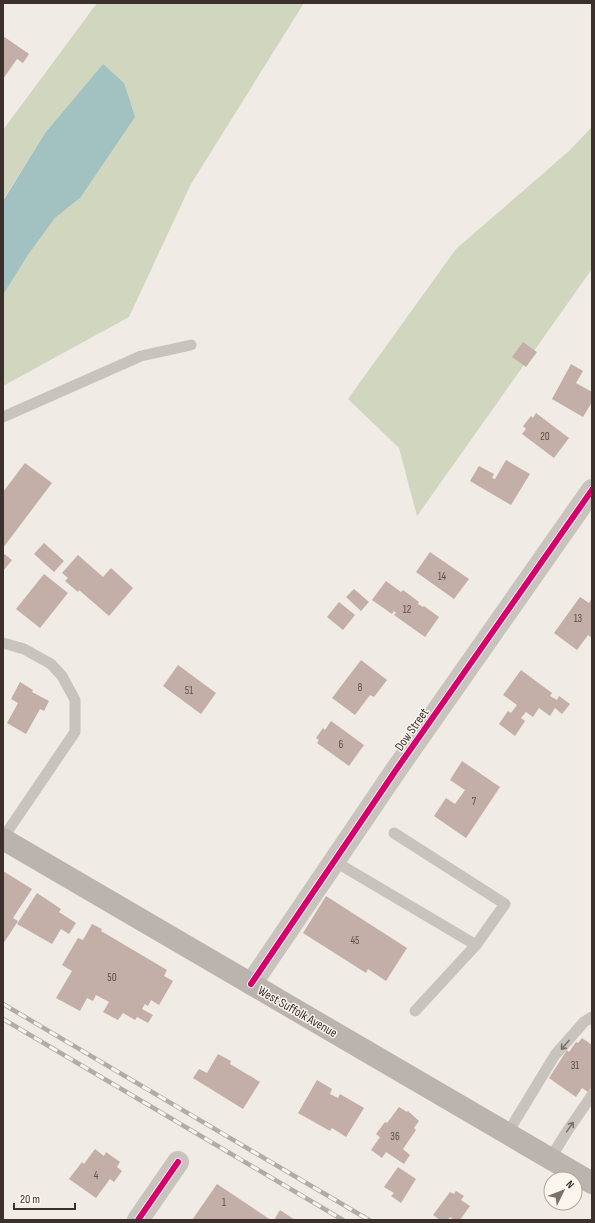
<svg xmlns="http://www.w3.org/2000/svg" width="595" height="1223" font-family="'Sofia Sans Condensed',sans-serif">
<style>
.green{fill:#d1d6bf}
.water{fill:#a1c2c1}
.building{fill:#c3afa7}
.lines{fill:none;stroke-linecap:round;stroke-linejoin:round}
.lane{stroke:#c9c3be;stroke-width:11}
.street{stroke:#c9c3be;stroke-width:22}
.secondary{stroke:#bab3ae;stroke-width:22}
.rail-casing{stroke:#b1aca8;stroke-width:4.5}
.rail{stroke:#fbf5ee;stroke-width:3;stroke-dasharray:9;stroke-linecap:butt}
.cycleway-casing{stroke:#fbf5ee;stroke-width:8}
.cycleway{stroke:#d6006c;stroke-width:6}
.oneway{stroke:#7b726d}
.labels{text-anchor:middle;stroke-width:3;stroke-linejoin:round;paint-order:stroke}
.number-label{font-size:11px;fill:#5d504a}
.street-label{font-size:13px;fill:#3b302b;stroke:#fbf5ee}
</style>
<rect width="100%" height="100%" fill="#f0ebe5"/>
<path class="green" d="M97 3H304L191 184 129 317 3 386V295L28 255 55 218 80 198 103 64 45 133 3 200V130Z
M592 127V269L417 516 399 448 348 399 456 249 569 151Z"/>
<path class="water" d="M103 64 124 83 135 117 80 198 55 218 28 255 3 295V201L45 133Z"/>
<path class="building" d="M3 36 29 54 23 63 17 59 3 79Z
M523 342 537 352 526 367 512 357Z
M571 364 583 371 576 383 592 392V402L583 417 552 399Z
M536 413 569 438 554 458 522 434 526 429 523 426 531 416 533 418Z
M506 460 530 474 511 505 470 481 479 466 494 474 492 478 495 479Z
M25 463 52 483 3 548V492Z
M44 543 64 561 54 572 34 554Z
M430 552 469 579 454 599 416 572Z
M3 553 12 560 3 571Z
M78 555 103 577 111 568 133 588 109 616 79 590 78 592 65 581 68 578 62 573Z
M44 574 68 593 40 628 16 609Z
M386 581 401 592 403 590 419 602 418 604 423 607 424 606 439 617 425 637 394 615 396 613 394 611 392 614 372 600Z
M354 589 369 602 361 611 346 597Z
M580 597 589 603 592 598V638L588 635 577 650 554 633Z
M339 602 355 615 343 630 327 617Z
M361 660 387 680 374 697 370 695 355 715 332 698Z
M178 665 216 693 201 714 163 686Z
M521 670 552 693 550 696 557 700 559 696 570 704 562 714 555 708 550 716 539 708 533 717 526 712 521 718 525 721 515 736 499 724 508 711 511 713 517 705 503 695Z
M20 682 33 690 32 692 49 701 44 711 40 709 26 734 7 723 18 703 11 699Z
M331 721 364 745 349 766 317 743 319 740 316 738 323 728 325 730Z
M462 761 500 787 466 838 434 816 446 798 455 804 465 790 450 780Z
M3 871 32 889 13 918 18 921 3 944Z
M37 893 61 909 59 912 76 923 69 934 61 929 52 944 17 924Z
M326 896 407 948 386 981 368 969 366 973 303 933Z
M92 924 102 929 101 931 167 970 164 976 173 981 159 1005 151 1000 148 1006 145 1004 142 1009 153 1015 148 1023 137 1017 135 1020 123 1013 118 1020 103 1012 109 1002 96 995 93 1001 87 998 80 1011 56 998 72 971 62 965 78 938 83 940Z
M582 1038 592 1045V1087L588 1092 582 1088 576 1097 549 1078 567 1050 569 1052 576 1042 578 1043Z
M218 1054 231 1061 230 1064 260 1082 243 1109 193 1078 199 1069 207 1073Z
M317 1080 332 1089 330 1094 338 1098 340 1094 364 1108 346 1137 332 1128 330 1131 298 1113Z
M399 1107 407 1112 408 1111 419 1121 414 1128 416 1130 403 1149 410 1155 404 1164 386 1152 382 1158 371 1150 380 1137 376 1134 385 1122 387 1123Z
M95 1149 104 1156 106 1152 120 1162 117 1167 122 1171 114 1182 110 1179 96 1198 69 1179 82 1162 84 1164Z
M398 1167 416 1179 401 1203 391 1196 394 1193 384 1187Z
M217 1184 271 1220H192Z
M456 1191 464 1196 461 1200 470 1206 460 1220H454L450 1217 448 1220H440L433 1215 450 1192 454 1194Z
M280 1210 295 1220H274Z"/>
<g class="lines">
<path class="lane" d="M3 417 141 356 191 345
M3 643 24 649 51 664 62 676 75 700V732L3 838
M394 833 505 904 476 945 415 1011
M334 861 476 945
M507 1134 555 1055 584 1022 592 1017
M550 1159 566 1133 592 1095"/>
<path class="street" d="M251 984 396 770 592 490
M138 1220 178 1162"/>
<path class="secondary" d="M3 839 592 1183"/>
<g class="rail-casing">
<path id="rail" d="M3 1004 369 1220
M3 1019 343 1220"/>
</g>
<use href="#rail" class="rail"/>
<g class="cycleway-casing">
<path id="cycleway" d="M251 984 396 770 592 490
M138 1220 178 1162"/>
</g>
<use href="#cycleway" class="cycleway"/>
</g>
<defs><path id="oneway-shaft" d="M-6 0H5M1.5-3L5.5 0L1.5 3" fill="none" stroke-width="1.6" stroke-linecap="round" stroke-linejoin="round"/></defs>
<g class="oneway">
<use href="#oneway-shaft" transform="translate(565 1045) rotate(131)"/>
<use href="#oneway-shaft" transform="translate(570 1127) rotate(-55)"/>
</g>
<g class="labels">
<g class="number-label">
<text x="545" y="440">20</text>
<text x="442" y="580">14</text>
<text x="407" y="613">12</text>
<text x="578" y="622">13</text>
<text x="360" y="691">8</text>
<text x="189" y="694">51</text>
<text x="341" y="748">6</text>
<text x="474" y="805">7</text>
<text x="355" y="944">45</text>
<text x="112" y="981">50</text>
<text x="575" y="1069">31</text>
<text x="395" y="1140">36</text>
<text x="96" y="1179">4</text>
<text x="224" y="1206">1</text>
</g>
<g class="street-label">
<text transform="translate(411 729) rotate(-55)" y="5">Dow Street</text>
<text transform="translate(298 1011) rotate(30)" y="5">West Suffolk Avenue</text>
</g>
</g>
<rect width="595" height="1223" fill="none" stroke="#3b302b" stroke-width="8"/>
<g transform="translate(563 1191) rotate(47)"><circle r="19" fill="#fbf5ee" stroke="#aea6a0"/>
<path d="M0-3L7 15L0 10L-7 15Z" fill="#7a716c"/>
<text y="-6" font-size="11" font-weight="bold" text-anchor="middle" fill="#3b302b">N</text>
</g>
<path d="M14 1203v6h61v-6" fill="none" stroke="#3b302b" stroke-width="2"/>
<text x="20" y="1203" font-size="12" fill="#3b302b" stroke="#fbf5ee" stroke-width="3" paint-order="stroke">20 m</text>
</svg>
